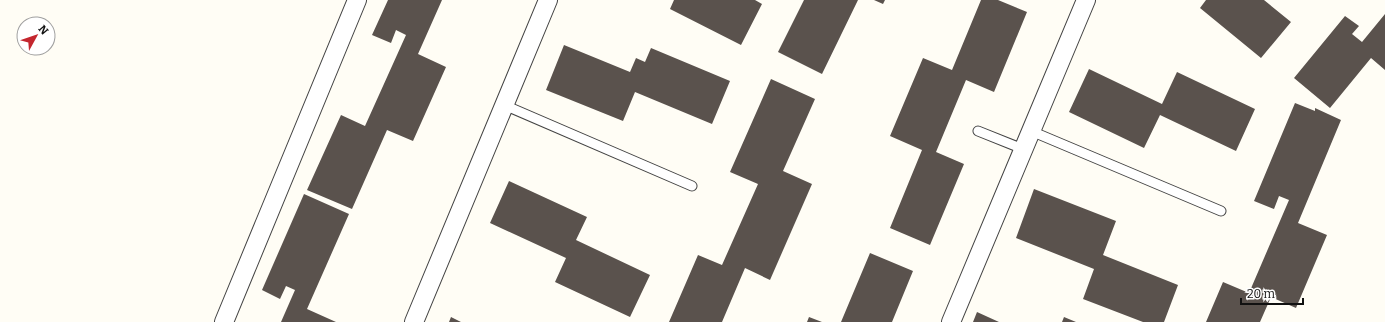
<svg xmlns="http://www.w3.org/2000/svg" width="1385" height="322" font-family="Bitter,serif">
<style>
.building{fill:#5a524d}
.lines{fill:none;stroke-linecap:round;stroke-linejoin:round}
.lane-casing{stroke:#444;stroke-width:11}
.street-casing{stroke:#444;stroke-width:20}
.lane{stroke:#fff;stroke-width:9}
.street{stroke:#fff;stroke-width:18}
</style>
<rect width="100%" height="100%" fill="#fffdf5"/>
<path class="building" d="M388 0H442L418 54 446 67 413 141 387 130 352 209 307 190 341 115 365 126 406 35 396 30 391 43 372 35Z
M674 0H755L762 4 741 45 670 9Z
M804 0H858L822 74 778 52Z
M874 0H885L883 4Z
M981 0H998L1027 12 994 92 966 80 936 152 964 164 930 245 890 228 922 150 890 136 923 58 952 70Z
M1206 0H1264L1291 22 1261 58 1200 8Z
M1385 14V70L1371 58 1330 108 1294 78 1345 16 1359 26 1352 34 1362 42Z
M564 45 630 72 636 58 645 62 651 48 730 81 712 124 635 92 623 121 546 90Z
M1089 69 1162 104 1177 72 1255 109 1236 151 1160 115 1144 148 1069 112Z
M771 79 815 99 783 171 812 184 770 280 745 268 722 322H669L698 255 722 265 758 184 730 172Z
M1295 103 1315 111V108L1341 120 1298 223 1327 235 1296 308 1271 297 1260 322H1206L1223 282 1249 293 1289 200 1279 196 1274 209 1254 201Z
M509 181 587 217 576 240 650 275 630 317 555 282 566 258 490 223Z
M1034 189 1116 221 1103 255 1178 285 1164 322H1143L1083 299 1094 269 1016 238Z
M304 194 349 214 307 309 336 322H281L295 290 286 286 280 299 262 290Z
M870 253 913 271 892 322H841Z
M977 312 999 322H973Z
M451 317 461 322H449Z
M809 317 822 322H807Z
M1064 317 1076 322H1062Z"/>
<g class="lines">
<g class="lane-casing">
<path id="lane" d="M504 105 692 186
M978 131 1023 149
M1031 131 1221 211"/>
</g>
<g class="street-casing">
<path id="street" d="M224 322 357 0
M414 322 548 0
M951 322 1086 0"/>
</g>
<use href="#lane" class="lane"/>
<use href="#street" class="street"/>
</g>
<g transform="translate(36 36) rotate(50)"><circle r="19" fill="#ffffff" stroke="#a0a0a0"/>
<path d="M0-3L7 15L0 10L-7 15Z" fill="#c4262e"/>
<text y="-6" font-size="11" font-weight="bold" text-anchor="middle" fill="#111111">N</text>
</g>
<path d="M1241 298v6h62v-6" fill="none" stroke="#111111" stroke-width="2"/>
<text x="1247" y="298" font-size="12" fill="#111111" stroke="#ffffff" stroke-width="3" paint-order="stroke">20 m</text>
</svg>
